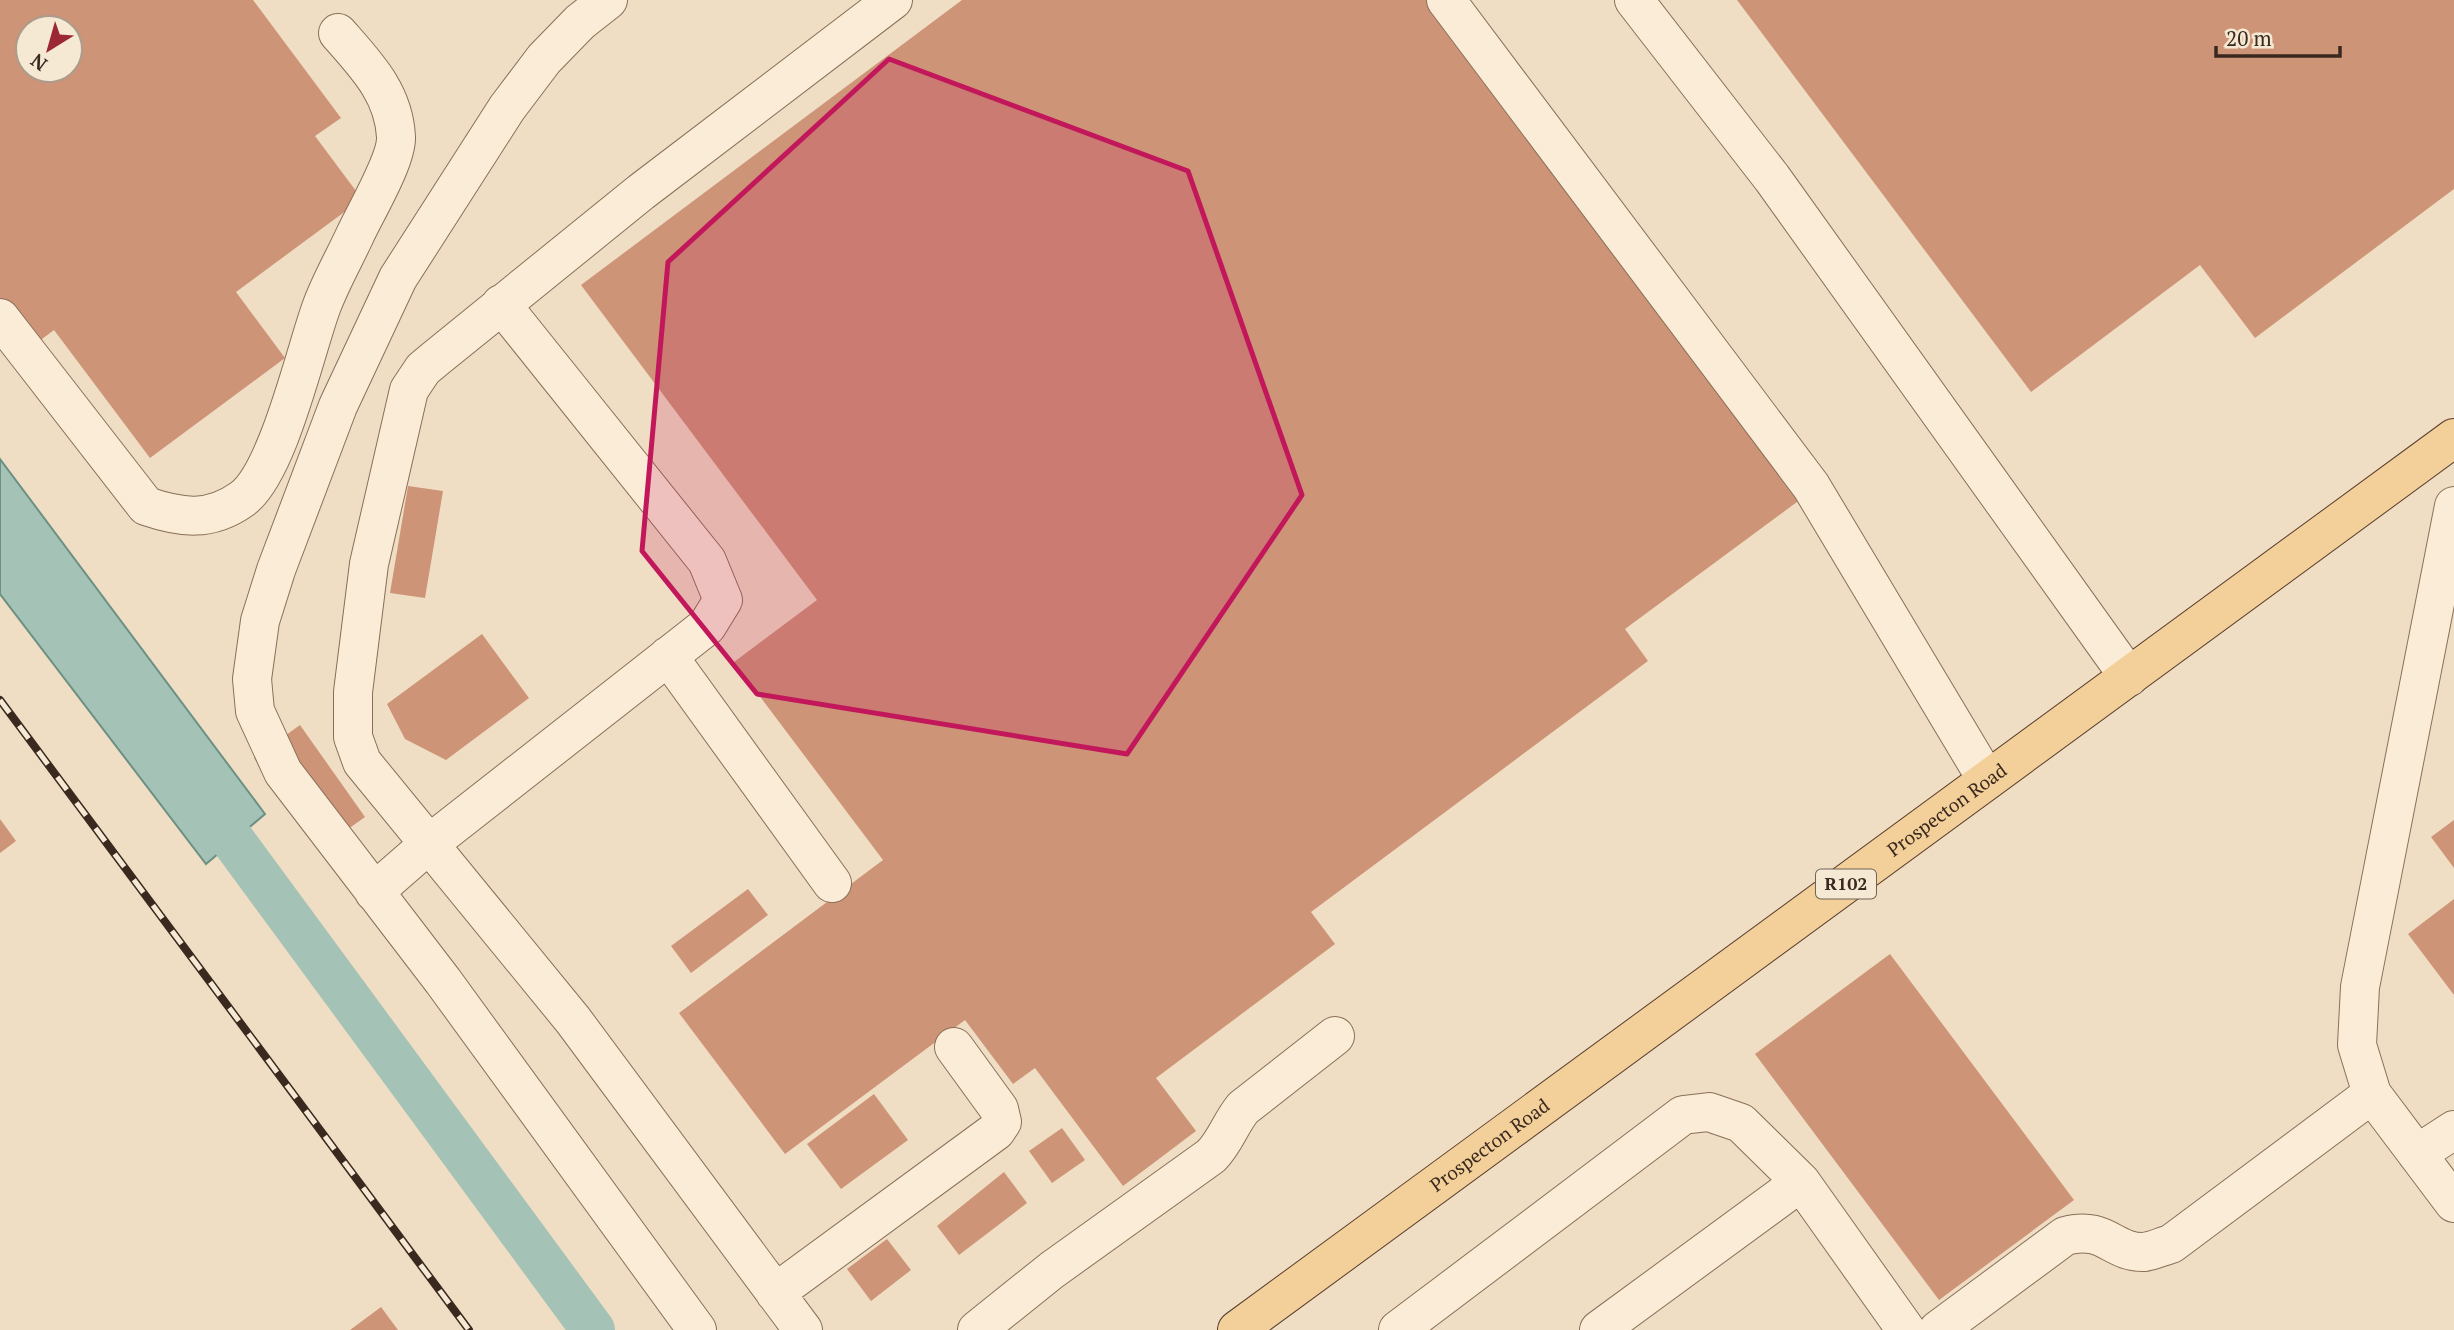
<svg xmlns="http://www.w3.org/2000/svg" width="2454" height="1330" font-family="'PT Serif',serif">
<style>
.water{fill:#a5c2b7;stroke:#6c9184;stroke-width:2}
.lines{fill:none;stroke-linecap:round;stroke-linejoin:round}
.canal{stroke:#a5c2b7;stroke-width:44}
.building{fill:#ce9478;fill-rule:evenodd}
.minor-casing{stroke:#8a6f59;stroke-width:40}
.major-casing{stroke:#583d2e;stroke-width:40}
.minor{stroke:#faecd7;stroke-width:38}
.major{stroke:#f3cf9a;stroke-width:38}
.rail-casing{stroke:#3a291e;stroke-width:8}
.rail{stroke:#f6e9d3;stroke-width:5;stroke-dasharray:16;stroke-linecap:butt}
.marked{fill:#c2185b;fill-opacity:0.2;stroke:#c2185b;stroke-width:5;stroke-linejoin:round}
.labels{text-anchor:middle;stroke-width:7;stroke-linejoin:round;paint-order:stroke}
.shield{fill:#f6e9d3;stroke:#726354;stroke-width:2}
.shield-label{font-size:18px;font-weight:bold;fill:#3a291e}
.street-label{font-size:19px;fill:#3a291e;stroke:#f6e9d3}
</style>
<rect width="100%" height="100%" fill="#efdec3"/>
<path class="water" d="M0 459 265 814 206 864 0 594Z"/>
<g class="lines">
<path class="canal" d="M198 793 593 1330"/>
</g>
<path class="building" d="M0 0H253L341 118 315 136 362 199 236 292 285 358 150 458 54 330 30 348 0 307ZM28 28H70V70H28Z
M962 0H1426L1801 499 1625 629 1648 661 1311 912 1335 944 1156 1078 1196 1131 1123 1186 1035 1068 1013 1084 965 1020 785 1154 679 1013 883 860 734 662 817 600 581 285Z
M1737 0H2454V189L2255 338 2200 265 2031 392Z
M408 486 443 491 425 598 390 593Z
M482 634 529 698 446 760 405 739 387 704Z
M300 725 365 817 320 849 254 758Z
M0 819 16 841 0 853Z
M2454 820V868L2431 837Z
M748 889 768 915 691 973 671 946Z
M2454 899V995L2408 934Z
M1890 954 2074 1200 1939 1300 1755 1054Z
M874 1094 908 1140 841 1189 807 1144Z
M1062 1128 1085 1160 1052 1183 1029 1151Z
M1004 1172 1027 1203 959 1255 937 1226Z
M887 1239 911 1270 871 1301 847 1269Z
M381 1307 398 1330H350Z"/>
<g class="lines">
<g class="minor-casing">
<path id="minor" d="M608 0 580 22 544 59 507 108 398 278 338 406 276 570 260 621 252 679 255 711 283 772 443 981 697 1330
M1446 0 1811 486 1987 780
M1634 0 1772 178 2129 677
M0 318 146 506C181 518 210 522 242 499 278 473 305 352 321 308 330 283 344 259 355 235 365 213 397 160 396 137 394 93 366 65 338 33
M668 656 832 883
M374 892 429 844 707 626 723 600 707 561 501 304
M2372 1094 2357 1045 2360 987 2454 506
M2417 1154 2454 1130
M775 1293 996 1131 1002 1122 999 1109 954 1047
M803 1330 573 1020 362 762 353 737V692L369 564 409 390 423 369 435 359 641 192 893 0
M977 1330 1052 1270 1211 1156C1225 1142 1230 1124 1243 1108L1335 1036
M1398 1330 1683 1115 1709 1112 1741 1123 1801 1182 1906 1330
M1599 1330 1801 1182
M1938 1330 2065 1236C2106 1225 2112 1253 2144 1252 2153 1251 2163 1246 2171 1244L2372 1094 2454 1203"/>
</g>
<g class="major-casing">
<g id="major">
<path id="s1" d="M1237 1330 2454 438"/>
</g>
</g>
<use href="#minor" class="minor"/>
<use href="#major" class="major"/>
<g class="rail-casing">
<path id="rail" d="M0 700 469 1330"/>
</g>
<use href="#rail" class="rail"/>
</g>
<path class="marked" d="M889 59 1188 171 1302 495 1127 754 757 694 642 551 668 262Z"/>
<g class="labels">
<rect class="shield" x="1816" y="869.5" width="60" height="29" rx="5"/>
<g class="shield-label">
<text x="1846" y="890">R102</text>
</g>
<g class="street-label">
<text dy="7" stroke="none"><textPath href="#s1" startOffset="880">Prospecton Road</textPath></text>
<text dy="7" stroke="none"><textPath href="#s1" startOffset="313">Prospecton Road</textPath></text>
</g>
</g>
<g transform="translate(49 49) rotate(217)"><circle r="33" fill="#f6e9d3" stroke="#ab9c8b" stroke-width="2"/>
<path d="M0-5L12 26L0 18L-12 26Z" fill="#9b2834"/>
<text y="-10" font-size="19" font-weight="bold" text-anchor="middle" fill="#3a291e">N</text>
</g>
<path d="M2216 46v10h124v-10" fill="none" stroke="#3a291e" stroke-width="3.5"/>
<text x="2226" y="46" font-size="21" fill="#3a291e" stroke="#f6e9d3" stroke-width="5" paint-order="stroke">20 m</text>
</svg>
